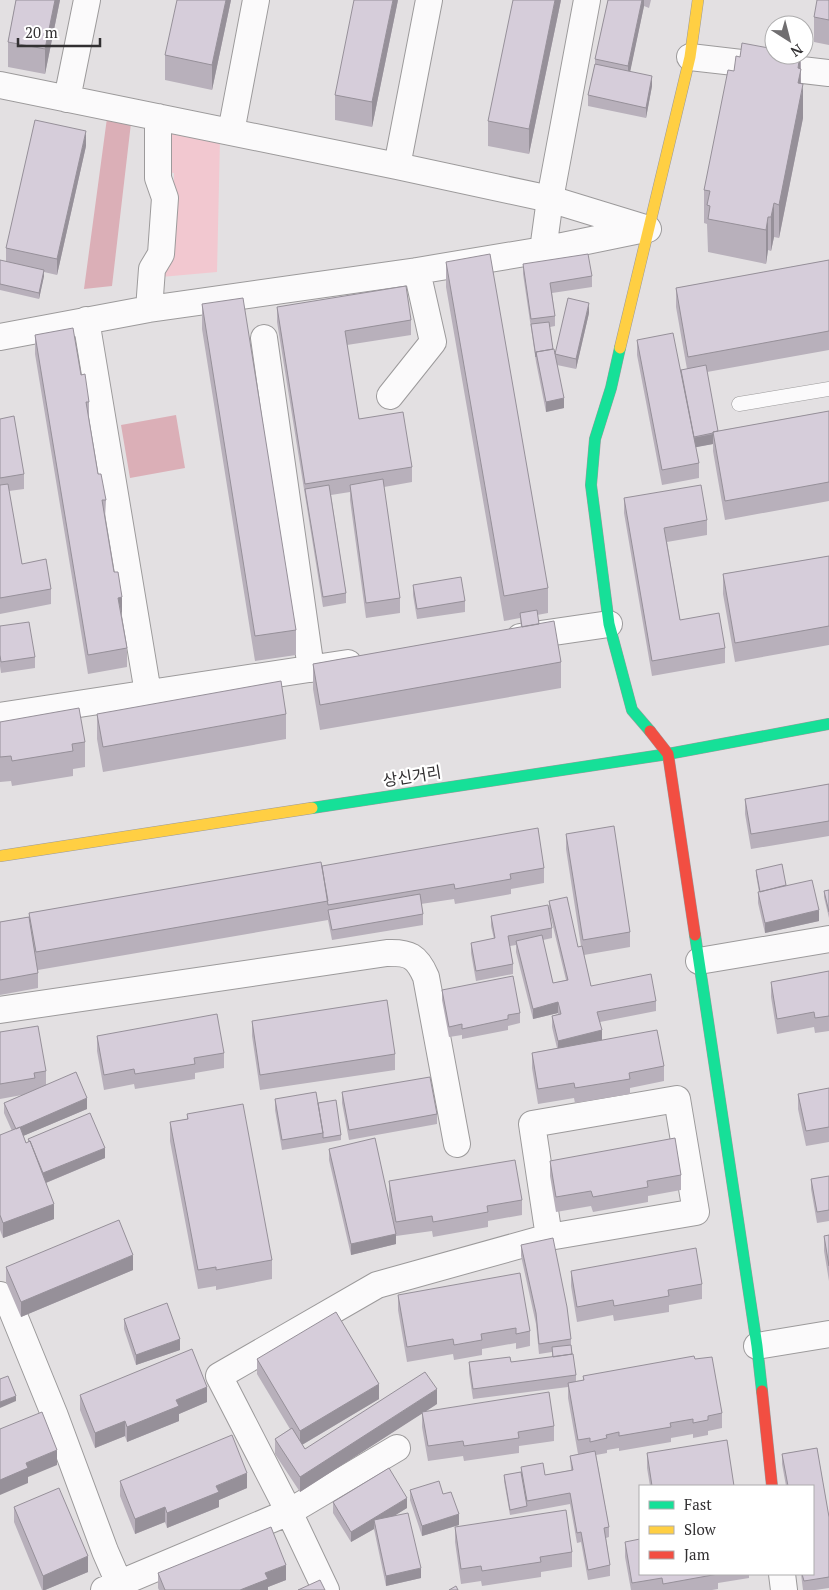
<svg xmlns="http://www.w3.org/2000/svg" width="829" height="1590" font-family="'PT Serif','Noto Sans KR',serif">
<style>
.green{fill:#f2c8d0}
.forest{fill:#dbafb7}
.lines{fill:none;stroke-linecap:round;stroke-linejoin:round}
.lane-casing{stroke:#9c9a9b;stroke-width:15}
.street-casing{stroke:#9c9a9b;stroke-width:28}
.fast-casing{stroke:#9c9a9b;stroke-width:12}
.slow-casing{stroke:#9c9a9b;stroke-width:12}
.jam-casing{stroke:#9c9a9b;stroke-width:12}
.lane{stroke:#fbfafb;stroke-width:14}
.street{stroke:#fbfafb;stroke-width:26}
.fast{stroke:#16e098;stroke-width:11}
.slow{stroke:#ffcf43;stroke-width:11}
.jam{stroke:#f24e42;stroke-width:11}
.wall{fill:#b8b0bb;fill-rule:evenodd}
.shaded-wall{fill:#969099}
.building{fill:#d6cdda;stroke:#969099}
.labels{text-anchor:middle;stroke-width:4.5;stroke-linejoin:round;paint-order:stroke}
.street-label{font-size:16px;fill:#323032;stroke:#fff}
</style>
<rect width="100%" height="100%" fill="#e3e0e2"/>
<path class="green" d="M162 128 220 139 217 272 161 277 173 257 174 173 161 171Z"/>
<path class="forest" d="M107 118 131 123 112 286 84 289Z
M176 415 185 468 130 478 121 425Z"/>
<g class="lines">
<g class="lane-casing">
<path id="lane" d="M739 404 829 389"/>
</g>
<g class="street-casing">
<path id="street" d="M690 57 829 73
M0 85 397 166 550 199 648 229
M67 99 87 0
M231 132 256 0
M397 166 429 0
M543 250 550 199 587 0
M149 309 152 269 161 254 165 198 158 178V117
M86 320 148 693
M0 337 149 309 417 271 543 250 645 229
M264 338 311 669
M390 396 433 342 417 271
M520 637 609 624
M0 716 348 663
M699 961 829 939
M0 1010 387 953C409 952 417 956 426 977L457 1144
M0 1295 11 1308 55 1416 105 1551 122 1590
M757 1346 829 1334
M782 1574 784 1590
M104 1590 289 1512 397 1448
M326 1590 289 1512 219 1376 377 1285 549 1237 696 1212 677 1099 532 1124 549 1237"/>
</g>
<g class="fast-casing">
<path id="fast" d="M620 348 611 388 595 439 591 485 609 624 632 710 650 731
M312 808 668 754 829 724
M695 935 757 1346 762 1391"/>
</g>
<g class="slow-casing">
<path id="slow" d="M620 348 690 57 698 0
M0 856 312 808"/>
</g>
<g class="jam-casing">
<path id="jam" d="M650 731 668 754 695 935
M762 1391 772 1486"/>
</g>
<use href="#lane" class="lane"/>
<use href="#street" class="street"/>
<use href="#fast" class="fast"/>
<use href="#slow" class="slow"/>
<use href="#jam" class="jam"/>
</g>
<path class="wall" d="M16 0H60L45 74 8 67V42Z
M231 0 212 90 165 80V55Z
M398 0 372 127 335 120V95Z
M561 0 529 154 488 146V121Z
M608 0H651L649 8 644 6 630 71 652 86 646 118 588 106V95L595 64V59Z
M829 0V45L814 42V17Z
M801 55V84L803 118 779 238 774 237 771 251 768 250 766 264 708 252 707 224 704 223V190L734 71 740 57Z
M86 146 57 275 44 272V276L39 299 0 290V260L6 262V248Z
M829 260V350L707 372 718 431 829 411V501L725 520 713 451V444L695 447 699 463V478L662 485 637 355V340L681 370 687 369 676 307V288Z
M446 262 548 588V613L537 615 539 624 561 662V688L320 730 313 689V664L521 627 520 618 504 621 446 287Z
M523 264 592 276V287L552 293 555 316V326L550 327 553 349 555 358V354L589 313 576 369 557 365 564 408 546 412 536 362 523 274Z
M202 304 296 630V655L255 661 202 329Z
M277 307 411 320V335L347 345 359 419 412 467V482L384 487 400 598V613L366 618 350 500V492L331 495 346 593V603L323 607 277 322Z
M35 335 81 375 89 402V421L98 474 106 500 105 519 127 648V667L88 674 35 354Z
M0 419 24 474V489L9 491 22 564 51 589V604L0 614Z
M624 498 707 520V535L667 542 680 620 725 648V663L652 676 624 513Z
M829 556V645L735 662 723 594V574Z
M413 585 465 601V612L417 619 413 595Z
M0 626 35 657V668L1 673 0 666Z
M97 714H286V739L103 772 97 739Z
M0 722 85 742V767L73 769V776L12 786 11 781 0 782Z
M829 784V836L751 849 745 814V799Z
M566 834 630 932V947L584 955 591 986 656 1001V1011L600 1022 602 1040 664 1066V1081L630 1088V1094L575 1103 574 1098 538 1104 532 1068V1053L557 1048 552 1027V1016L558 1014V1013L533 1019 516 952V945L510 946 513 964V974L476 981 471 953V943L494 939 491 926V916L549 911V901L578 947 581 946 566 849ZM550 914 566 980 553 983 543 940 552 938V928Z
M322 866 544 868V883L511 889V894L455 904 454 899 421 904 423 914V925L332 940 328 920 38 970V988L0 995V922L29 917V913Z
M756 870 786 885 819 921 765 933 758 903V892H759L756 875Z
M829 890V918L824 897V891Z
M829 971V1031L815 1033 814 1027 777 1034 771 997V982Z
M442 990 520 1013V1023L508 1026V1030L462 1039V1035L449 1037 442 1000Z
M252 1021 395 1054V1070L260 1090 252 1036Z
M0 1032 46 1071V1085L87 1109 23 1136 26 1143 28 1142V1139L105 1158 46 1183 54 1219 3 1238 0 1230V1135L12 1131 4 1113V1103L22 1095 0 1099Z
M97 1036 224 1053V1068L195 1073V1079L135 1089 134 1084 104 1090 97 1051Z
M829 1088V1142L806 1146 798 1109V1094Z
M342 1092 437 1114V1124L349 1140 342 1103Z
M275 1099 318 1103 341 1135V1140L282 1150 275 1110Z
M187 1114 272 1260V1279L216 1290V1286L198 1289 170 1141V1122L187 1119Z
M329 1149 393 1220 389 1196V1181L522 1200V1215L488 1221V1227L433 1237 432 1231 396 1236V1244L351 1255 329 1160Z
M550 1161 681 1175V1190L648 1196V1202L593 1212 591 1206 556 1212 550 1176Z
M829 1176V1221L817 1223 811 1189V1179Z
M829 1235V1281L824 1251V1236Z
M521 1245 571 1339V1345L576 1375V1381L583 1380V1376L695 1359 722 1413V1428L708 1431V1435L693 1438V1434L671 1438V1442L619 1451V1448L607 1450V1453L596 1455 609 1527V1537L606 1538 610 1565V1576L588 1580 581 1542 577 1543 570 1504 510 1515 504 1481V1475L521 1472V1467L545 1475 571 1470 570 1456 578 1454 568 1398V1387L473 1399 469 1373V1362H511L552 1357V1352L539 1354 536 1324 521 1256Z
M6 1267 133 1270 21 1317 6 1282Z
M571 1271 702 1284V1299L669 1305V1312L614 1321 613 1315 577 1322 571 1286Z
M398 1295 530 1331V1346L516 1349V1343L482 1349V1355L454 1360 453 1354 407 1362 398 1310Z
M124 1319 180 1350 136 1365 124 1329Z
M257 1359 379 1399 302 1445 305 1449 437 1404 425 1412 554 1426V1441L519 1446V1453L464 1461 463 1456 428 1461 422 1427V1413L300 1492 275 1454V1439L290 1429 257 1374Z
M80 1395 207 1402 179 1414V1421L127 1442 125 1436 95 1448 80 1410Z
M817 1448 829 1517V1588L815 1590H803L801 1574H813V1486H786L782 1464V1454Z
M647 1453 734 1486H650L647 1468Z
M120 1481 247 1488 219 1500V1507L167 1528 165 1522 135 1534 120 1496Z
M410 1490 459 1525 422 1536 410 1500Z
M333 1502 407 1508 395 1515 421 1578 386 1586 374 1529 351 1542 333 1513Z
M14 1507 88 1572 45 1590H42L14 1522Z
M455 1527 572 1552V1567L541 1572V1577L482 1586 481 1581 461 1584 455 1542Z
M625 1542 640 1574H749V1578L718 1583V1589L712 1590H631L625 1557Z
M158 1573 286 1580 268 1587V1590H159L158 1588Z"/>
<path class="shaded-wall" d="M55 0H60L45 74V49Z
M226 0H231L212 90V65Z
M393 0H398L372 127V102Z
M555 0H561L529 154V129Z
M642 0H644V6L628 82V66Z
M800 55 801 96 803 84V118L779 238V205L798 68Z
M652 76V86L646 118V108Z
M86 131V146L57 275V259Z
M774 203V237L771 251V217Z
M768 217V250L766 264V230Z
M44 270V276L39 299V293Z
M589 303V313L576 369V359Z
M564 398V408L546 412V402Z
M713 434V444L692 448V438Z
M122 597V616L118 598Z
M819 910V921L765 933V923Z
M558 1002V1013L533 1019V1009Z
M602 1030V1040L558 1051V1041Z
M87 1098V1109L16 1139V1129Z
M105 1148V1158L43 1184V1173Z
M54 1204V1219L3 1238V1223Z
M396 1234V1244L351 1255V1244Z
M133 1255V1270L21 1317V1302Z
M180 1339V1350L136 1365V1355Z
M379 1384V1399L300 1446V1431Z
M207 1387V1402L179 1414V1421L127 1442V1427L176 1400Z
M437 1389V1404L300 1492V1477Z
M16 1396V1401L0 1408V1402Z
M125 1421V1436L95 1448V1433Z
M57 1450V1465L28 1477V1483L0 1495V1480L26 1463Z
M247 1473V1488L219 1500V1507L167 1528V1513L216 1486Z
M407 1498V1508L375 1528 374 1520V1529L351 1542V1532Z
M165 1507V1522L135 1534V1519Z
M459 1514V1525L422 1536V1526Z
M88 1556V1572L45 1590H43V1576Z
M286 1565V1580L268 1587V1590H240L265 1573Z
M421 1568V1578L386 1586V1576Z"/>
<path class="building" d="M16 0H55L45 49 8 42Z
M177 0H226L212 65 165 55Z
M354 0H393L372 102 335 95Z
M513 0H555L529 129 488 121Z
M608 0H642L628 66 595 59Z
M817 0H829V20L814 17Z
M742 43 774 49V55H800L798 68 801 69 798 83 803 84 779 205 774 203 771 217H768L766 230 708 219 710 206 707 205 710 191 704 190 728 70 734 71 736 56 740 57Z
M595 64 652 76 646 108 588 95Z
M35 120 86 131 57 259 6 248Z
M490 254 548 588 504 596 446 262Z
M588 254 592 276 550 283 555 316 531 319 523 264Z
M0 260 44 270 39 293 0 284Z
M829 260V331L688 357 676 288Z
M406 286 411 320 345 331 359 419 403 412 412 467 305 484 277 307Z
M243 298 296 630 255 636 202 304Z
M568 298 589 303 576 359 555 354Z
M549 322 553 349 536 352V357L531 324Z
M73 328 81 375 85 374 89 402H86L98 474H101L106 500H102L114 572H118L122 597 118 598 127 648 88 655 35 335Z
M673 333 699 463 662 470 637 340Z
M554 349 564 398 546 402 536 352Z
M706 365 718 431 713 432V433L694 437 681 370Z
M829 411V482L725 501 713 432Z
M14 416 24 474 0 478V419Z
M383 479 400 598 366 603 350 485Z
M8 484 22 564 46 559 51 589 0 598V485Z
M329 485 346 593 323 597 305 489Z
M701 485 707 520 664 528 680 620 719 613 725 648 652 661 624 498Z
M829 556V626L735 643 723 574Z
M461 577 465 601 417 609 413 585Z
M537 610 539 624 522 627 520 613Z
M554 621 561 662 320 705 313 664Z
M29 622 35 657 1 662 0 655V626Z
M281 681 286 714 103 747 97 714Z
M79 708 85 742 72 744 73 751 12 761 11 756 0 757V722Z
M829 784V821L751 834 745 799Z
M614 826 630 932 583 940 566 834Z
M538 828 544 868 510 874 511 879 455 889 454 884 328 905 322 866Z
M321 862 328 901 36 952 29 913Z
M782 864 786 885 760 892 756 870Z
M812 880 819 910 765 923 758 892Z
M829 890V912L824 891Z
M420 894 423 914 332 930 328 910Z
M567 897 578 947 582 946 591 986 651 974 656 1001 597 1012 602 1030 558 1041 552 1016 561 1014 558 1002 533 1009 516 941 542 935 553 983 568 980 549 901Z
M548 905 552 928 508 936 513 964 476 971 471 943 495 938 491 916Z
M29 917 38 973 0 980V922Z
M829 971V1016L815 1018 814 1012 777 1019 771 982Z
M513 976 520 1013 508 1015V1019L462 1029V1024L449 1027 442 990Z
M387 1000 395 1054 260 1075 252 1021Z
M217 1014 224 1053 194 1058 195 1064 135 1074 134 1069 104 1075 97 1036Z
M38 1026 46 1071 34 1073 35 1078 0 1084V1032Z
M657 1030 664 1066 629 1073 630 1079 575 1088 574 1083 538 1089 532 1053Z
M76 1072 87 1098 16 1129 4 1103Z
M430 1077 437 1114 349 1130 342 1092Z
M829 1088V1127L806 1131 798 1094Z
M316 1092 323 1133 282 1140 275 1099Z
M336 1100 341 1135 323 1138V1133L318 1103Z
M243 1104 272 1260 216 1270V1267L198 1270 170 1122 188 1119 187 1114Z
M90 1113 105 1148 43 1173 30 1141V1142L28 1139Z
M20 1127 26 1143 30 1141 54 1204 3 1223 0 1215V1135Z
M375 1138 396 1234 351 1244 329 1149Z
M675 1138 681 1175 647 1181 648 1187 593 1197 591 1191 556 1197 550 1161Z
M515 1160 522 1200 487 1206 488 1212 433 1222 432 1216 396 1222 389 1181Z
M829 1176V1210L817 1212 811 1179Z
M119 1220 133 1255 21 1302 6 1267Z
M829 1235V1266L824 1236Z
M553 1238 567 1307 571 1339 539 1344 536 1313 521 1245Z
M696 1248 702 1284 668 1290 669 1296 614 1306 613 1300 577 1307 571 1271Z
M520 1273 530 1331 516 1334V1328L481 1334 482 1340 454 1345 453 1339 407 1347 398 1295Z
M167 1303 180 1339 136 1355 124 1319Z
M336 1312 379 1384 300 1431 257 1359Z
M571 1345 572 1354 553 1357 552 1347Z
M192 1349 207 1387 176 1400 179 1406 127 1427 125 1421 95 1433 80 1395Z
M573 1354 576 1375 473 1389 469 1362 510 1357 511 1362Z
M694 1356 695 1359 712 1357 722 1413 708 1416V1420L693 1423V1419L670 1423 671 1427 619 1436V1432L606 1435 607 1438 590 1442V1438L578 1440 568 1383 584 1380 583 1376Z
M425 1372 437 1389 300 1477 275 1439 292 1428 305 1449Z
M8 1376 16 1396 0 1402V1379Z
M549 1392 554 1426 518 1432 519 1438 464 1446 463 1441 428 1446 422 1412Z
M42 1412 57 1450 26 1463 28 1468 0 1480V1429Z
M232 1435 247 1473 216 1486 219 1492 167 1513 165 1507 135 1519 120 1481Z
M727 1440 734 1486H652L647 1453Z
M817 1448 829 1517V1577L804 1581 802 1574H813V1486H788L782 1454Z
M595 1451 609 1527 604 1528 610 1565 588 1570 581 1532 577 1533 570 1493 527 1501 521 1467 543 1463 545 1475 573 1470 570 1456Z
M389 1468 407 1498 351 1532 333 1502Z
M521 1472 527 1506 510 1510 504 1475Z
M439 1481 443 1494 451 1492 459 1514 422 1526 410 1490Z
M59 1488 88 1556 43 1576 14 1507Z
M566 1510 572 1552 540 1557 541 1562 482 1571 481 1566 461 1569 455 1527Z
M408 1513 421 1568 386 1576 374 1520Z
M271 1527 286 1565 265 1573 268 1579 240 1590H165L158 1573Z
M640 1539V1574H718L663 1584 662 1578 632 1583 625 1542Z
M320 1580 325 1590H298Z
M456 1586 458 1590H449Z"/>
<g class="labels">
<g class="street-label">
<text transform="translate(412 776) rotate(-9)" y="6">상신거리</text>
</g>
</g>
<rect x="639" y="1485" width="175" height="90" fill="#ffffff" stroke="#adacad"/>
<rect x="649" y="1501" width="25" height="8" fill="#16e098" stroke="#adacad"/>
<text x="684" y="1510" font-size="15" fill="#323032">Fast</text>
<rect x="649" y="1526" width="25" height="8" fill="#ffcf43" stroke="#adacad"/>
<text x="684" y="1535" font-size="15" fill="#323032">Slow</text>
<rect x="649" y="1551" width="25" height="8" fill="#f24e42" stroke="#adacad"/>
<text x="684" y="1560" font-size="15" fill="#323032">Jam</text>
<g transform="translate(789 40) rotate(144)"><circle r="24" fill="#ffffff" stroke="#adacad"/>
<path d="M0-4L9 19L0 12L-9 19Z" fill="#706e70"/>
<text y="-8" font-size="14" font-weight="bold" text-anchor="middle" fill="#323032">N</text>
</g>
<path d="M18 38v8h82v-8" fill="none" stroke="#323032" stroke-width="2.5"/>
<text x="25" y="38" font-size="15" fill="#323032" stroke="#ffffff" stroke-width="4" paint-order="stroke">20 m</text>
</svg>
